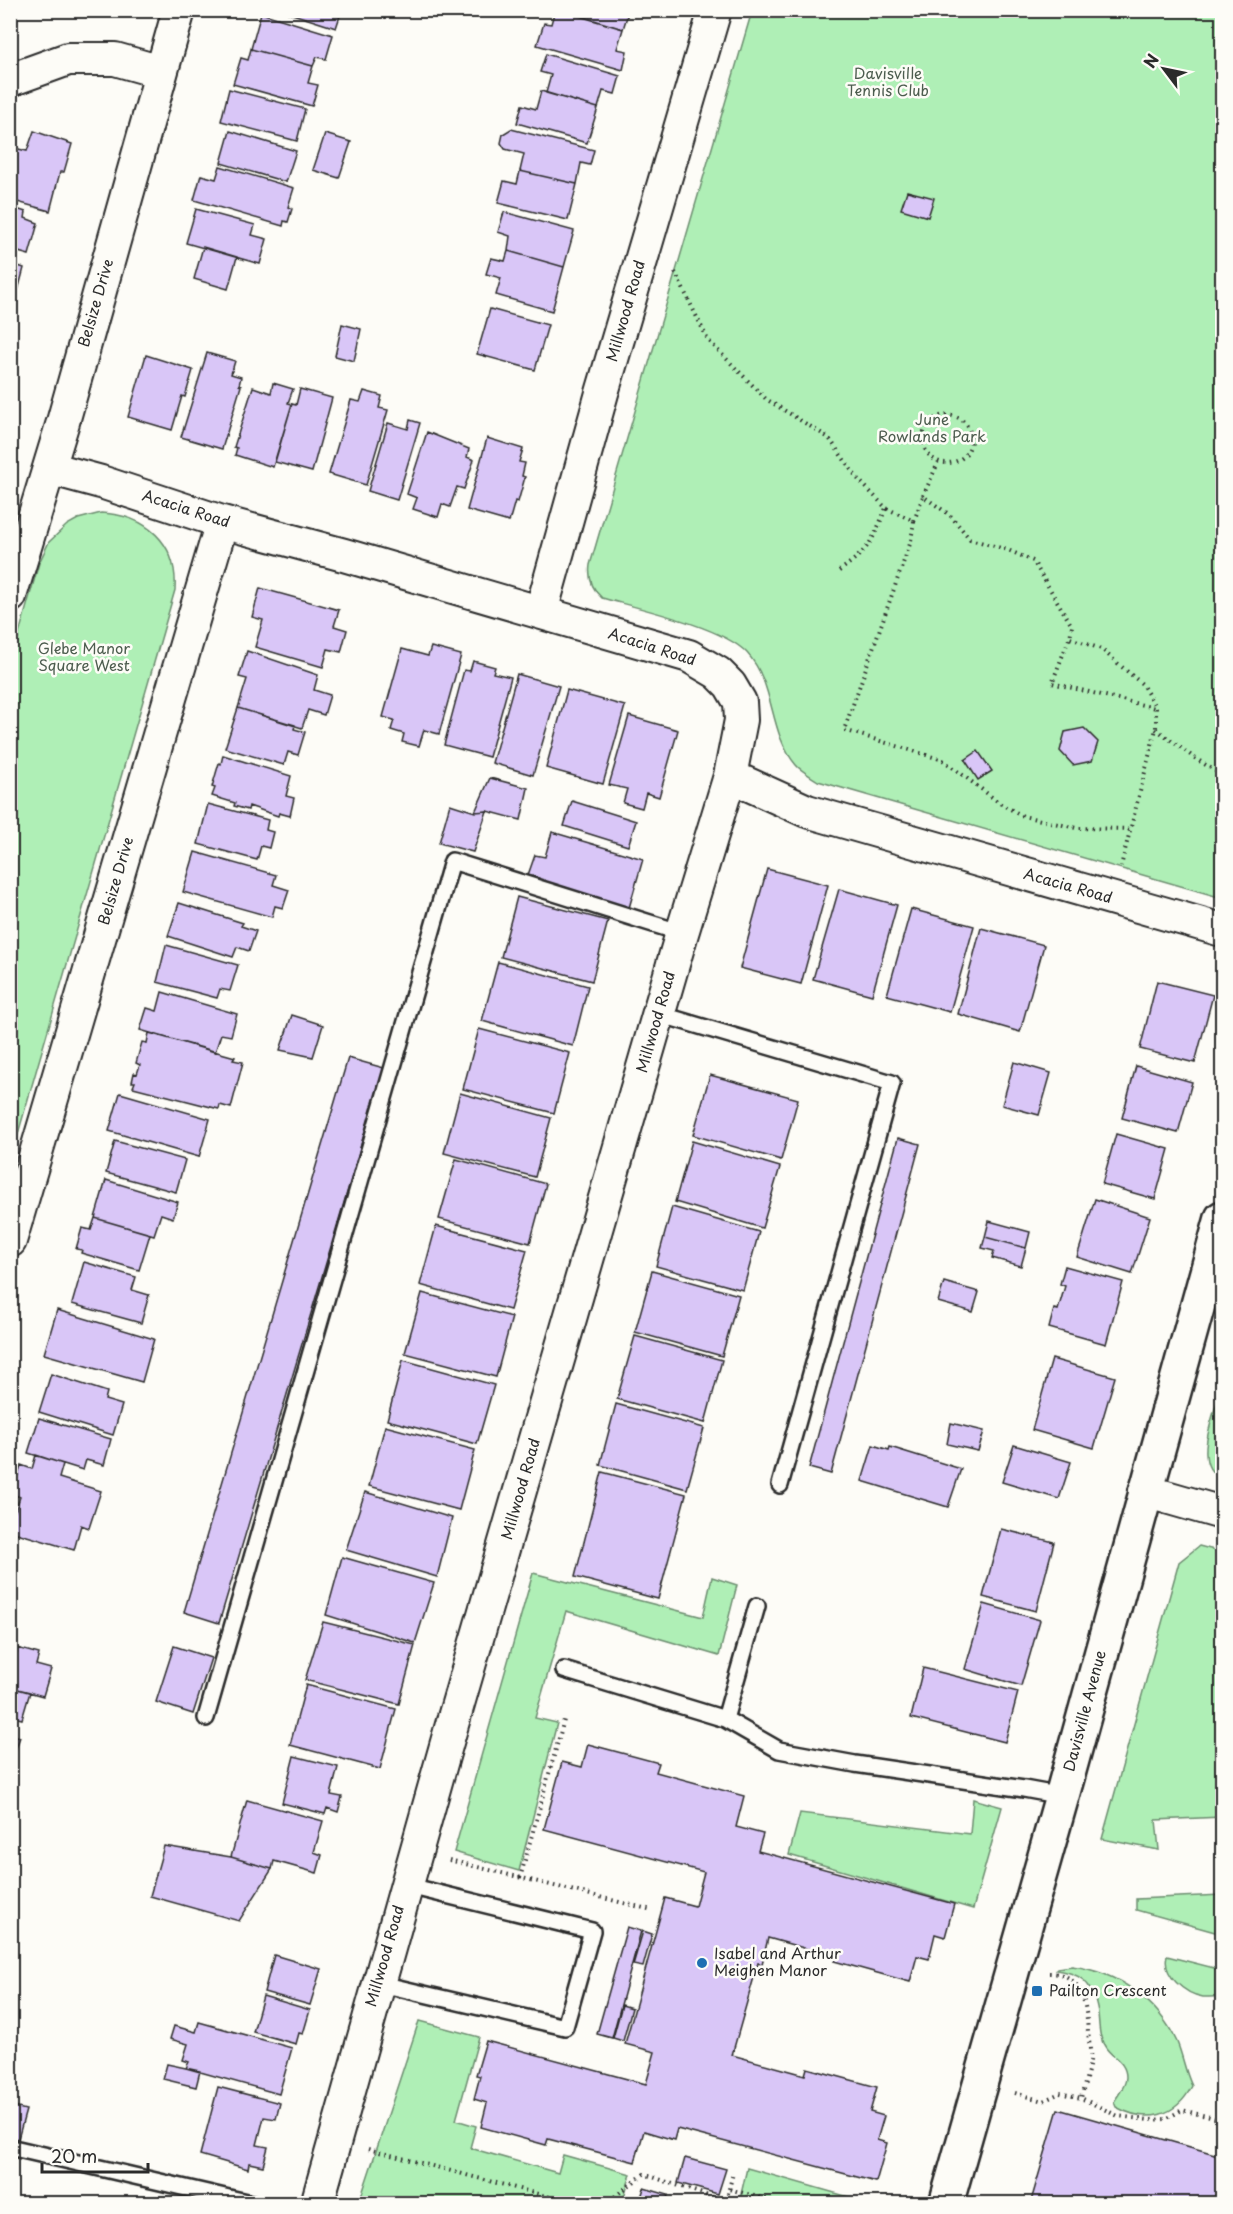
<svg xmlns="http://www.w3.org/2000/svg" width="1233" height="2214" font-family="'Playpen Sans',sans-serif">
<style>
.green{fill:#afefb6;stroke:#6d8d70;stroke-width:1.5}
.building{fill:#d9c6f7;stroke:#2b2b2b;stroke-width:1.5}
.lines{fill:none;stroke-linecap:round;stroke-linejoin:round}
.service-casing{stroke:#2b2b2b;stroke-width:20}
.minor-casing{stroke:#2b2b2b;stroke-width:36}
.tertiary-casing{stroke:#2b2b2b;stroke-width:38}
.path{stroke:#2b2b2b;stroke-width:4;stroke-dasharray:1.5 4.5;stroke-linecap:butt}
.service{stroke:#fdfcf7;stroke-width:15}
.minor{stroke:#fdfcf7;stroke-width:32}
.tertiary{stroke:#fdfcf7;stroke-width:33}
.poi-dot{fill:#1f6fb2;stroke:#fdfcf7;stroke-width:2}
.labels{text-anchor:middle;stroke-width:5;stroke-linejoin:round;paint-order:stroke}
.park-label{font-size:15px;fill:#4c5c4e;stroke:#fdfcf7}
.street-label{font-size:15px;fill:#2b2b2b;stroke:#fdfcf7}
.poi-label{font-size:15px;fill:#2b2b2b;stroke:#fdfcf7;text-anchor:start}
</style>
<rect width="100%" height="100%" fill="#fdfcf7"/>
<filter id="ink" filterUnits="userSpaceOnUse"><feTurbulence type="fractalNoise" baseFrequency=".0167" numOctaves="2"/><feDisplacementMap in="SourceGraphic" scale="12" xChannelSelector="R" yChannelSelector="G"/><feConvolveMatrix kernelMatrix="1 2 1 2 8 2 1 2 1" color-interpolation-filters="sRGB"/></filter>
<g filter="url(#ink)">
<path class="green" d="M752 11H1222V898L818 781C811 776 801 771 796 765 768 732 776 685 747 653 723 627 638 608 602 598 592 589 588 579 590 565Z
M101 513C146 515 178 543 175 590L11 1158V662L39 563 49 542 67 525 78 519Z
M1222 1386V1478C1189 1467 1216 1410 1222 1386Z
M1199 1546 1222 1552V1817L1156 1820 1159 1850 1102 1839 1179 1562Z
M533 1573 703 1617 712 1577 737 1585 719 1656 566 1611 535 1718 557 1723 519 1871 454 1852Z
M973 1799 1002 1807 973 1909 789 1855 800 1813 970 1834Z
M1222 1895V1934L1136 1910V1899Z
M1167 1956 1222 1970V1996C1216 1997 1209 1997 1203 1997 1185 1994 1162 1975 1167 1956Z
M1072 1966C1117 1972 1157 1999 1177 2042 1183 2056 1185 2072 1192 2086 1176 2117 1147 2124 1116 2107L1114 2102C1118 2094 1126 2087 1126 2077 1126 2062 1113 2058 1106 2048 1097 2036 1100 2020 1097 2007 1092 1982 1080 1973 1056 1970L1057 1968Z
M419 2021 479 2037 456 2120 476 2126 470 2148 558 2173 563 2155 631 2174 622 2203H359Z
M1222 2037V2075C1214 2062 1215 2050 1222 2037Z
M747 2168 870 2203H739Z"/>
<path class="building" d="M280 10H342L336 28Z
M562 10H629L623 29Z
M562 11 623 29 617 49 627 51 623 70 537 45 544 23 551 24 554 13Z
M261 13 333 35 326 59 317 57 313 66 251 49Z
M251 49 313 66 308 83 318 85 312 106 233 84 241 58 248 60Z
M546 54 620 76 615 94 603 91 598 108 546 93 551 75 540 72Z
M229 89 305 109 297 141 221 121Z
M541 91 598 108 587 143 517 123 522 105 536 109Z
M511 129 594 150 590 165 581 163 577 184 520 171 524 154 505 149 501 143 503 134Z
M34 131 72 144 64 172H60L50 211 10 200V147L27 151Z
M230 131 296 151 286 182 221 163Z
M325 134 351 142 339 178 313 170Z
M220 166 294 188 288 207 292 209 288 222 284 221 283 226 194 200 201 175 216 179Z
M520 171 577 184 568 220 498 203 504 181 517 184Z
M907 191 934 198 928 217 901 209Z
M10 207 26 212 25 218 38 223 29 255 15 251 14 256 10 255Z
M196 209 255 225 252 235 267 239 260 264 186 243Z
M504 212 574 231 564 267 508 251 510 236 498 232Z
M203 247 237 257 228 289 194 279Z
M508 251 564 267 552 311 496 295 501 278 486 274 491 258 505 261Z
M10 263 24 268 10 321Z
M490 309 548 325 535 370 477 354Z
M342 324 361 329 354 361 335 356Z
M207 353 235 361 231 374 241 377 239 385 241 386 222 449 181 437Z
M146 355 193 370 185 397 182 396 172 430 128 417Z
M273 383 293 389 288 403 292 404 273 467 235 455 237 448 234 447 253 387 271 393Z
M300 389 332 398 312 472 275 462 292 404 296 405Z
M364 391 382 396 379 408 388 410 366 485 329 474 351 400 360 402Z
M410 420 420 423 397 500 368 491 388 423 408 429Z
M427 432 469 449 467 457 474 460 464 489 457 487 450 507 442 504 438 517 413 509 417 498 407 494Z
M487 438 523 449 519 462 525 463 522 476 525 477 518 502 515 501 509 522 467 510Z
M260 588 339 610 334 626 347 630 341 652 328 649 323 667 255 647 263 620 252 617Z
M431 647 461 655 439 734 424 730 419 746 402 742 404 734 391 730 394 720 383 717 402 649 428 656Z
M247 651 318 675 314 690 330 695 324 715 308 710 302 728 238 708 247 679 239 677Z
M473 661 495 667 493 673 511 677 489 757 444 745 464 670 470 671Z
M517 674 559 686 533 775 492 763Z
M567 690 625 706 603 784 546 768Z
M238 708 295 725 294 729 305 732 298 755 288 752 284 765 225 748Z
M629 716 678 730 659 797 646 793 642 808 623 803 627 789 609 785Z
M1084 728 1098 742 1092 761 1073 765 1060 751 1065 732Z
M978 751 992 771 978 780 965 760Z
M223 755 291 776 286 796 294 798 290 816 279 813 278 816 249 806 248 810 234 806 235 803 212 796 215 788 212 787 219 763 221 764Z
M490 778 528 788 521 820 487 811 475 812Z
M572 801 636 821 628 846 564 826Z
M208 804 268 820 266 830 273 832 269 848 261 846 257 860 198 844Z
M450 804 475 812 487 811 473 852 439 843Z
M552 832 643 859 629 908 539 881V878L528 875 535 855 545 857Z
M195 852 276 875 273 885 289 890 283 908 275 906 272 917 183 892Z
M767 869 828 885 801 984 740 968Z
M839 889 897 905 872 995 813 979Z
M517 897 608 921 592 981 501 957Z
M179 903 243 923 241 926 256 931 249 951 237 947 233 957 168 936Z
M911 909 974 926 950 1012 887 995Z
M981 928 1044 945 1020 1032 958 1014Z
M166 945 238 965 230 991 220 989 217 998 157 982Z
M498 962 588 986 573 1046 482 1021Z
M1157 981 1213 995 1195 1063 1140 1049Z
M162 992 237 1014 231 1036 221 1034 215 1052 140 1030 147 1008 157 1011Z
M292 1015 323 1025 313 1057 280 1050Z
M479 1029 570 1053 554 1113 463 1089Z
M149 1033 235 1057 233 1060 243 1062 231 1108 220 1105 219 1109 133 1087 135 1082H132L134 1073 137 1074 140 1065 136 1063 142 1042 147 1043Z
M348 1058 384 1068 219 1623 184 1612Z
M1014 1062 1051 1073 1039 1115 1002 1105Z
M1136 1066 1192 1082 1178 1133 1122 1118Z
M710 1075 798 1099 781 1160 693 1135Z
M120 1093 210 1119 199 1157 109 1131Z
M460 1093 551 1118 535 1177 444 1153Z
M1116 1134 1169 1149 1155 1199 1102 1184Z
M898 1138 920 1144 831 1474 809 1468Z
M115 1141 185 1160 176 1192 106 1173Z
M692 1141 780 1167 762 1228 675 1202Z
M456 1159 546 1184 530 1243 439 1219Z
M106 1180 178 1202 173 1218 161 1214 154 1235 95 1218Z
M1095 1199 1150 1217 1132 1274 1077 1257Z
M672 1207 759 1232 743 1290 656 1266Z
M95 1218 150 1234 139 1270 81 1253 82 1250 76 1249 82 1228 91 1230Z
M989 1221 1030 1232 1026 1248 985 1237Z
M436 1226 527 1250 510 1310 420 1285Z
M985 1237 1026 1248 1021 1266 992 1258 994 1251 982 1248Z
M84 1262 136 1277 132 1290 149 1295 141 1323 72 1304Z
M1065 1266 1123 1282 1106 1344 1049 1328 1054 1309 1058 1310 1065 1286 1060 1284Z
M652 1271 739 1295 722 1356 635 1332Z
M944 1282 979 1292 973 1312 938 1302Z
M422 1293 512 1317 496 1377 405 1353Z
M57 1310 154 1339 142 1382 44 1354Z
M635 1336 722 1360 705 1423 617 1399Z
M1052 1359 1115 1377 1094 1448 1032 1430Z
M403 1360 494 1385 477 1444 387 1420Z
M51 1374 107 1392 105 1400 122 1405 113 1435 39 1412Z
M616 1404 704 1428 687 1489 600 1465Z
M39 1418 111 1439 104 1465 86 1460 83 1470 28 1453Z
M951 1423 984 1431 978 1451 947 1444Z
M385 1426 475 1450 459 1510 369 1486Z
M873 1445 889 1450 890 1447 961 1469 948 1507 862 1481Z
M1014 1445 1071 1462 1059 1499 1002 1482Z
M36 1455 63 1464 59 1478 101 1491 89 1528 81 1525 74 1550 10 1531V1525L20 1497 12 1494 21 1465 32 1469Z
M602 1472 686 1494 658 1599 575 1577Z
M365 1492 452 1518 437 1577 346 1550Z
M1001 1529 1054 1542 1036 1611 983 1597Z
M342 1557 434 1583 415 1643 326 1615Z
M984 1604 1040 1620 1021 1686 965 1669Z
M323 1622 415 1645 399 1704 305 1680Z
M174 1646 211 1658 193 1714 156 1702Z
M17 1648 39 1654 36 1665 51 1669 43 1696 10 1687V1650L17 1652Z
M923 1668 1018 1692 1005 1742 911 1718Z
M306 1685 396 1709 380 1769 290 1745Z
M10 1687 30 1692 22 1719 10 1716Z
M10 1734 20 1737 10 1765Z
M588 1744 659 1763 656 1772 744 1796 736 1827 763 1834 758 1851 954 1904 945 1937 935 1934 929 1959 917 1956 910 1982 834 1961 836 1957 768 1938 762 1964 758 1963 732 2055 805 2075 807 2068 877 2087 870 2112 884 2116 877 2140 887 2143 876 2182 677 2129 674 2140 644 2131 635 2162 548 2139 546 2145 481 2127 487 2103 474 2099 480 2076 476 2075 486 2041 646 2084 655 2052 625 2044 665 1898 695 1906 704 1872 544 1829 562 1762 582 1767Z
M294 1756 338 1767 331 1795 342 1797 338 1812 327 1808 325 1814 282 1803Z
M247 1800 323 1821 314 1852 322 1855 317 1873 274 1861 272 1869 231 1857Z
M164 1846 231 1857 272 1869 239 1921 150 1896Z
M627 1927 641 1931 612 2038 597 2034Z
M643 1931 652 1934 643 1967 633 1965Z
M274 1955 321 1969 310 2005 264 1992Z
M263 1996 310 2010 303 2034 299 2033 296 2044 253 2032Z
M622 2005 632 2008 623 2041 613 2038Z
M199 2022 292 2048 279 2094 186 2068 189 2062 183 2060 188 2044 170 2039 174 2026 196 2032Z
M167 2064 200 2071 196 2087 163 2079Z
M218 2087 280 2103 276 2119 264 2117 257 2145 268 2147 263 2166 249 2163 248 2169 200 2155Z
M10 2106 26 2110 18 2139 10 2137Z
M1058 2109 1218 2155 1222 2140V2204H1041L1031 2201Z
M685 2158 726 2169 718 2194 678 2183Z
M644 2188 668 2195 666 2204H639Z
M166 2199 183 2204H165Z"/>
<g class="lines">
<g class="service-casing">
<path id="service" d="M659 1014 892 1083 780 1485
M564 1670 725 1719 779 1750 855 1764 1024 1789 1062 1796
M206 1718 452 861 682 933
M725 1719 757 1606
M377 1983 565 2027 592 1931 405 1885
M18 2149 255 2204"/>
</g>
<g class="minor-casing">
<path id="minor" d="M10 80 68 59H115L161 72
M49 468 101 482 222 522 344 555 689 656 718 673 730 685 740 702 741 720 730 776 682 933 451 1728 317 2204
M10 596 63 422 179 10
M541 612 602 393 715 10
M730 776 807 811 1222 930
M10 1241 222 522
M1145 1491 1222 1513"/>
</g>
<g class="tertiary-casing">
<path id="tertiary" d="M946 2204 1062 1796 1222 1218"/>
</g>
<path class="path" d="M675 272 708 340 766 399 829 438 857 478 886 508 914 521 923 496 950 515 970 539 1008 550 1033 561 1072 626 1070 638 1101 649 1142 684 1156 708V729L1121 866
M923 439a24 24 0 1 1 48 0a24 24 0 1 1-48 0Z
M923 496 938 463
M914 521 911 541 844 730 943 760 1001 804 1023 816 1076 828 1130 829
M839 571C870 549 872 542 886 508
M1069 639 1052 683 1155 708
M1156 729 1193 757 1222 775
M449 1860 652 1910
M520 1878 564 1720
M1049 1973C1084 1973 1086 2006 1088 2032 1089 2041 1091 2052 1090 2061 1088 2073 1084 2086 1081 2098
M1015 2093 1043 2101 1060 2093 1081 2098 1118 2116 1149 2120 1166 2119 1182 2110 1222 2120
M368 2149 576 2204
M729 2189 733 2173
M605 2204 644 2174 726 2202 729 2189 783 2204"/>
<use href="#service" class="service"/>
<use href="#minor" class="minor"/>
<use href="#tertiary" class="tertiary"/>
</g>
</g>
<g class="poi-dot">
<circle cx="702" cy="1963" r="6"/>
<rect x="1031" y="1985" width="12" height="12" rx="3"/>
</g>
<g class="labels">
<g class="park-label">
<text x="888" y="79">Davisville<tspan x="888" dy="17">Tennis Club</tspan></text>
<text x="932" y="425">June<tspan x="932" dy="17">Rowlands Park</tspan></text>
<text x="84" y="654">Glebe Manor<tspan x="84" dy="17">Square West</tspan></text>
</g>
<g class="street-label">
<text transform="translate(96 303) rotate(-74)" y="5">Belsize Drive</text>
<text transform="translate(626 311) rotate(-74)" y="5">Millwood Road</text>
<text transform="translate(186 509) rotate(18)" y="5">Acacia Road</text>
<text transform="translate(652 647) rotate(18)" y="5">Acacia Road</text>
<text transform="translate(116 881) rotate(-74)" y="5">Belsize Drive</text>
<text transform="translate(1068 886) rotate(16)" y="5">Acacia Road</text>
<text transform="translate(656 1022) rotate(-74)" y="5">Millwood Road</text>
<text transform="translate(521 1489) rotate(-74)" y="5">Millwood Road</text>
<text transform="translate(1085 1711) rotate(-75)" y="5">Davisville Avenue</text>
<text transform="translate(385 1956) rotate(-74)" y="5">Millwood Road</text>
</g>
<g class="poi-label">
<text x="714" y="1959">Isabel and Arthur<tspan x="714" dy="17">Meighen Manor</tspan></text>
<text x="1049" y="1996">Pailton Crescent</text>
</g>
</g>
<rect width="1233" height="2214" fill="none" stroke="#fdfcf7" stroke-width="36"/>
<rect x="18" y="18" width="1197" height="2178" fill="none" stroke="#2b2b2b" stroke-width="2" filter="url(#ink)"/>
<g transform="translate(1164 69) rotate(302)" stroke="#fdfcf7" stroke-width="4.5" paint-order="stroke">
<path d="M0-4.5L10 22L0 15L-10 22Z" fill="#2b2b2b"/>
<text y="-9" font-size="16" font-weight="bold" text-anchor="middle" fill="#2b2b2b">N</text>
</g>
<path d="M42 2163v9h106v-9" fill="none" stroke="#2b2b2b" stroke-width="3"/>
<text x="51" y="2163" font-size="18" fill="#2b2b2b" stroke="#fdfcf7" stroke-width="4.5" paint-order="stroke">20 m</text>
</svg>
